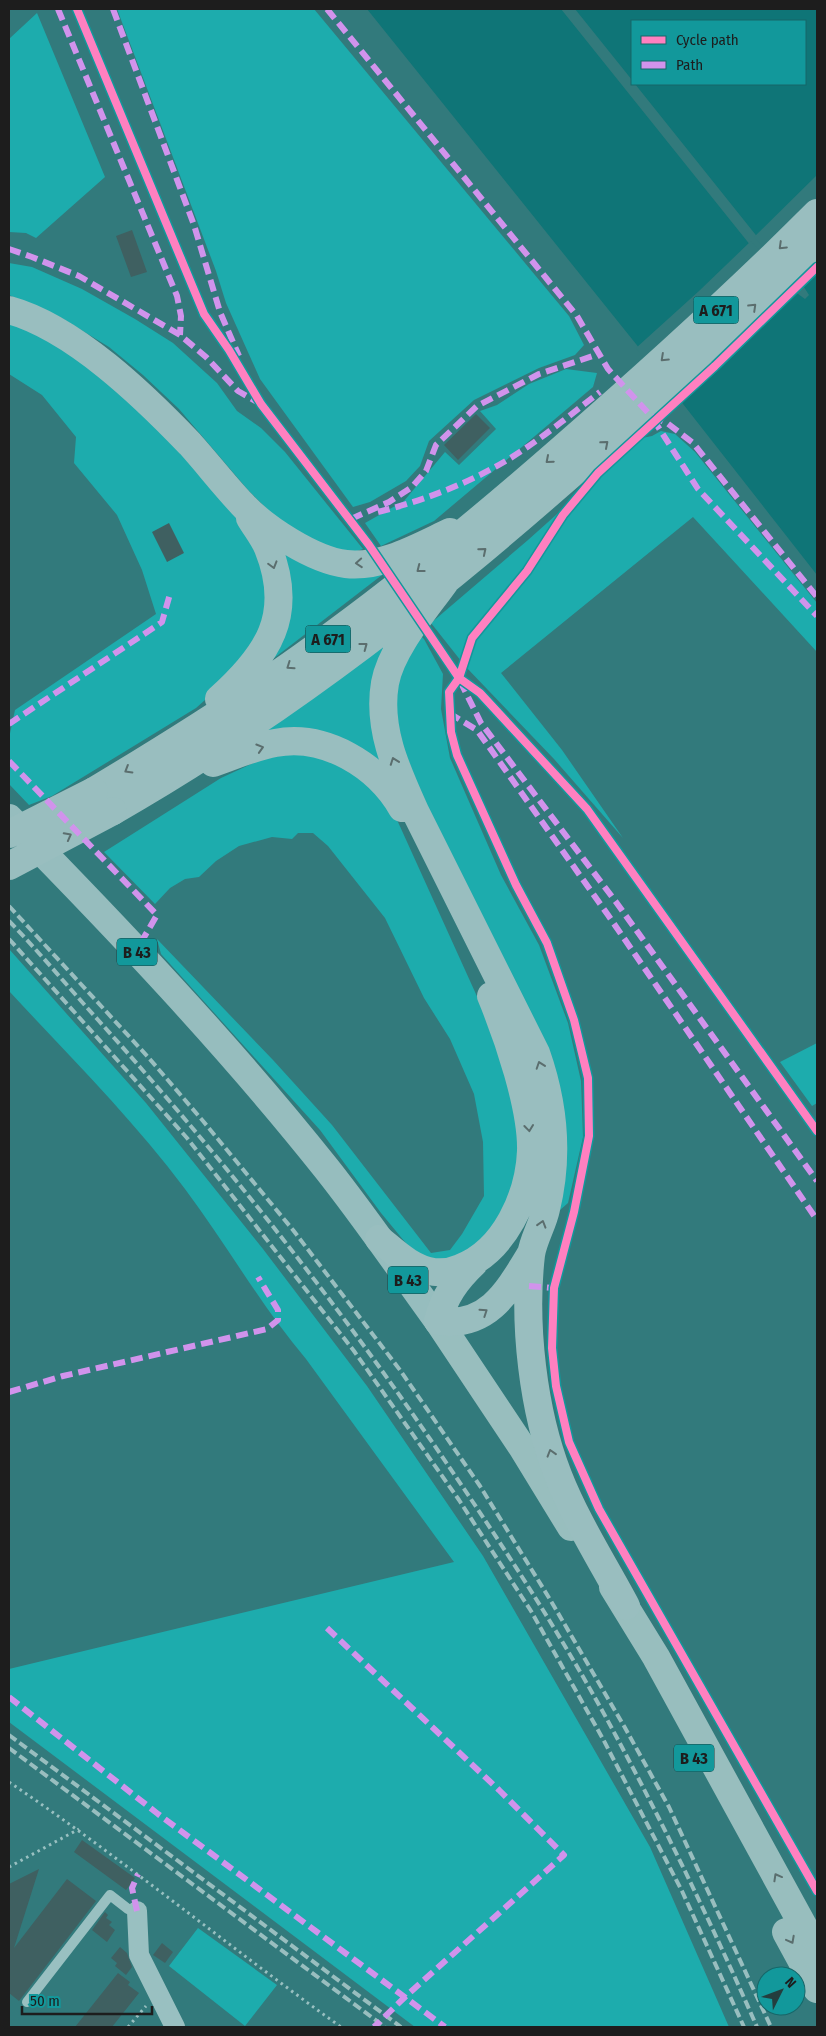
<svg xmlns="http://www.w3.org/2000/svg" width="826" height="2036" font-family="'Fira Sans Condensed',sans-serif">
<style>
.green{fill:#1dacad}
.water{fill:#0f7577}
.pier{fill:#327a7c}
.building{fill:#3f6061}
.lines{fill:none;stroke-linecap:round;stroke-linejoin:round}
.path{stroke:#99c0c1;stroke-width:3;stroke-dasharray:2.5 4;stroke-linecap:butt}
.service{stroke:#99c0c1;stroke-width:10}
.minor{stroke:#99c0c1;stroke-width:20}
.primary{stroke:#96bdbe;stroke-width:28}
.trunk{stroke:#98bebe;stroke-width:28}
.motorway{stroke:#99bebf;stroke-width:28}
.rail{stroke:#99bebf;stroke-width:4;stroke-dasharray:9 4;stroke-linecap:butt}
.motorway-bridge{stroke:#99bebf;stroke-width:28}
.quiet{stroke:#d193ec;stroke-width:6;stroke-dasharray:12 6;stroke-linecap:butt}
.cycleway-casing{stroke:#12989b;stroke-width:11}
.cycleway{stroke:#ff80c0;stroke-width:8}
.oneway{stroke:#5b6e6e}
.oneway2{stroke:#5a6e6e}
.labels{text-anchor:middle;stroke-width:4;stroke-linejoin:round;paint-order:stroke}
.shield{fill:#12989b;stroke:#1a4243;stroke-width:1}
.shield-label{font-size:16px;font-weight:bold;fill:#1d1d1d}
</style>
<rect width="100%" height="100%" fill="#327a7c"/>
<path class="green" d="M117 9H314L569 316 584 345 575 355 539 368 474 400 429 441 420 466 406 481 370 502 353 507 260 379 226 303 216 271Z
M37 13 105 177 36 238 26 233 9 232V39Z
M9 263 32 267 82 289 135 319 173 343 217 383 237 411 261 428 285 452 363 549 351 553 330 551 280 522 248 490 179 409 143 375 109 347 60 317 9 295Z
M9 322 71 350 131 400 228 505 255 547 269 594 264 637 240 669 196 708 52 796 29 805 9 784V738L15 710 156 614 142 570 117 515 74 463 76 437 42 395 9 374Z
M566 369 597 373 593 387 434 521 381 546 365 523 404 501 445 452 459 465 496 429 480 411 497 405 529 384Z
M661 431 675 434 695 452 817 603V652L693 517 501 673 562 750 623 838 554 759 465 666 431 623 528 540 642 438 652 436Z
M273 539 395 565 256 672Z
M419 634 424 639 443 674 441 709 450 758 501 875 539 945 568 1023 581 1081 583 1137 568 1203 560 1210 555 1205 560 1163 394 733 395 683Z
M390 640 395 787 365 757 235 752Z
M299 752 335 761 379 792 398 822 480 1003 499 1054 513 1100 518 1136 516 1174 497 1228 448 1267 414 1253 381 1213 320 1130 161 954 157 939 273 1060 332 1125 431 1253 450 1250 462 1234 484 1196 483 1142 474 1094 450 1039 424 998 385 918 328 846 313 833H298L292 839 272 837 239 846 216 861 199 877 185 879 170 888 155 904 104 852 221 778 262 759Z
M9 949 146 1103 263 1249 367 1386 483 1556 650 1847 729 2027H415L9 1722V1669L454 1562 306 1359C261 1306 227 1245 185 1189 132 1118 69 1056 9 991Z
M817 1043V1103L812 1106 780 1062Z
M198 1928 277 1985 245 2026 169 1966Z"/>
<path class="water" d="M367 9H561L751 246 794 291 805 299 809 295 802 284 763 244 635 84H805V21H632V80L575 9H817V575L636 344Z"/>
<path class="pier" d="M817 175V269L800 286 754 237Z
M751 241 796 290 679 403 636 348 699 291Z"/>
<path class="building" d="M132 230 147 272 131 277 116 236Z
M476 414 490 428 458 460 444 445Z
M169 523 184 553 167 562 152 532Z
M82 1840 135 1878 126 1890 74 1852Z
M39 1869 14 1948 67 1879 96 1901 19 2001 9 1993V1884Z
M105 1912 108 1915 106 1918 112 1922 109 1925 115 1930 107 1942 92 1930Z
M162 1943 173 1952 165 1963 153 1955Z
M120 1947 127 1953 132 1967 126 1975 115 1966 117 1963 111 1958Z
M118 1973 130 1982 128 1985 139 1993 112 2027H75Z"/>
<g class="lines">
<path class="path" d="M9 1782C123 1859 229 1947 341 2027
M9 1867 79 1829
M128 2027 146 2006"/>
<path class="service" d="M27 2002 110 1895 128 1909 137 1911"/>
<path class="minor" d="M137 1911 139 1955 175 2027"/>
<path class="primary" d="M9 818C118 929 229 1046 326 1168 365 1217 401 1270 438 1321"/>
<path class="trunk" d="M438 1321 522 1447 571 1527
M613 1587 656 1657 817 1951
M786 1932 817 1989"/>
<path class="motorway" d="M9 310C74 328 144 396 190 444 208 464 224 485 242 504 264 528 313 560 346 564 382 568 418 547 450 532
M445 582C425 610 391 649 385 683 377 729 397 771 415 811L536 1053C554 1104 559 1156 546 1209 543 1224 533 1240 531 1255 523 1324 533 1411 558 1475 576 1521 603 1563 626 1606
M219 699C268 655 295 615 268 548 264 538 256 528 250 518
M213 763C233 756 254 747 275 743 325 733 378 766 402 808
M94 791C169 746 243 700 313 649 401 586 483 518 564 447 650 372 736 294 817 213
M113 811C379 659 598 456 817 245
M379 1239C396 1253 412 1269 434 1272 442 1273 453 1271 460 1268 505 1251 529 1196 531 1151 532 1107 508 1037 491 996
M474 1263C456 1280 444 1297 438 1321 487 1328 507 1293 530 1255"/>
<path class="rail" d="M9 906 148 1057 203 1121 293 1230 400 1370 480 1486 551 1601 624 1726 669 1807 771 2027
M9 921C40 953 69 988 99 1021 218 1153 329 1292 430 1439 496 1535 561 1633 616 1736 667 1831 714 1929 757 2027
M9 939 187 1138 354 1351 459 1500 531 1611 603 1739 682 1891 744 2027
M9 1735 401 2027
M9 1748 385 2027"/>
<path class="motorway-bridge" d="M9 834 94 791
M9 866 113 811"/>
<path class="quiet" d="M58 9 177 296 181 316 180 335
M113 9 194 225 220 312 239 356
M327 9 577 316 608 369 651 416 667 423 693 443 817 597
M9 249 32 257 79 276 180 335 206 357 238 391 259 403
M653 419 698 489 817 616
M378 512C418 502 459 487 495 467 532 447 566 418 600 392
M351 519 389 502 412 487 426 471 436 445 477 406 539 374 599 354
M460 681 481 723 616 902 817 1181
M449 713 477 730 608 915 817 1220
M9 724 162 622 170 594
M9 761 157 915 136 951
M529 1286 554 1288
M9 1392 63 1376 267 1329 278 1320V1310L258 1277
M327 1628 499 1790 564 1855 405 1997 374 2027
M9 1697 158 1814 445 2027
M137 1911 132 1888 138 1874"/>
<g class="cycleway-casing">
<path id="cycleway" d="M77 9 204 314 229 350 261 404 369 545 459 678 480 693 587 809 817 1131
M817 267 715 366 598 473 563 515 527 571 472 638 459 678 449 692 451 732 457 755 516 885 547 943 574 1020 588 1078 589 1136 574 1212 554 1288 552 1348 556 1386 569 1442 599 1509 817 1891"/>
</g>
<use href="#cycleway" class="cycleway"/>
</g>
<defs><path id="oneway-chevron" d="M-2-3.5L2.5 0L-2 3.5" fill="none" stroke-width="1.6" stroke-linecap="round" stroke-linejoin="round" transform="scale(1.25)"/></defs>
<g class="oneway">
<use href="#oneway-chevron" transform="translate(782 246) rotate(136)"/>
<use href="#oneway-chevron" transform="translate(753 307) rotate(-44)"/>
<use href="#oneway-chevron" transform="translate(664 358) rotate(137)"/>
<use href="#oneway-chevron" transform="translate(605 444) rotate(-41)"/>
<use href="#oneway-chevron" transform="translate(549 460) rotate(139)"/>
<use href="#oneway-chevron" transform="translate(483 551) rotate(-40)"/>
<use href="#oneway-chevron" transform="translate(359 563) rotate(176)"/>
<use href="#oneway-chevron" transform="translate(273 565) rotate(74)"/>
<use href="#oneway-chevron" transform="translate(420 569) rotate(142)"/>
<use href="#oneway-chevron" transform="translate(364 646) rotate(-37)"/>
<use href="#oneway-chevron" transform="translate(290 666) rotate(145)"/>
<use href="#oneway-chevron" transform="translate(260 748) rotate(-17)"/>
<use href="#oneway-chevron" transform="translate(394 761) rotate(-110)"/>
<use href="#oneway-chevron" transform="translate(128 770) rotate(149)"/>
<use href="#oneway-chevron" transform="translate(68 836) rotate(-28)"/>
<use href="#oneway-chevron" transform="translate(540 1065) rotate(-109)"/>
<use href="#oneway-chevron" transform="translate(529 1128) rotate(83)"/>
<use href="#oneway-chevron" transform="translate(542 1224) rotate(-73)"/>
<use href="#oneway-chevron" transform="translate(484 1312) rotate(-34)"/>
<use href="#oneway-chevron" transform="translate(551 1453) rotate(-107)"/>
</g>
<g class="oneway2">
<use href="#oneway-chevron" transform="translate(777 1877) rotate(-119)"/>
<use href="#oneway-chevron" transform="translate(791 1940) rotate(62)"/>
</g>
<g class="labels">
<g class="shield">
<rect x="693.5" y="296.5" width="45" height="27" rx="4"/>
<rect x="305.5" y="625.5" width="45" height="27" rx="4"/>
<rect x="117" y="938.5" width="40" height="27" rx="4"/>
<rect x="388" y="1266.5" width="40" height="27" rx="4"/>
<rect x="674" y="1744.5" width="40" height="27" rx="4"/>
</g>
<g class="shield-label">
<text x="716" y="316">A 671</text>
<text x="328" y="645">A 671</text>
<text x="137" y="958">B 43</text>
<text x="408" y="1286">B 43</text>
<text x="694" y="1764">B 43</text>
</g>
</g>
<rect width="826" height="2036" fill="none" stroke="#1d1d1d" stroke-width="20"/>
<rect x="631" y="20" width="175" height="65" fill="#12989b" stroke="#166769"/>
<rect x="641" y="36" width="25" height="8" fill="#ff80c0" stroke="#166769"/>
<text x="676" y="45" font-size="15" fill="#1d1d1d">Cycle path</text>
<rect x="641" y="61" width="25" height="8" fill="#d193ec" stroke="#166769"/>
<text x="676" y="70" font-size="15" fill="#1d1d1d">Path</text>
<g transform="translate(781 1991) rotate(48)"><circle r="24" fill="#12989b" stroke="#166769"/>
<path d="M0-4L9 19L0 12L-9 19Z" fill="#243e3e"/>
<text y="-8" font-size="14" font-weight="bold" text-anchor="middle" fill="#1d1d1d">N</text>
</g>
<path d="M22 2006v8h130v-8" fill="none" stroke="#1d1d1d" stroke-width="2.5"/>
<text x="30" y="2006" font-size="15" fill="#1d1d1d" stroke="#12989b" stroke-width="4" paint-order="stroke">50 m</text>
</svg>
